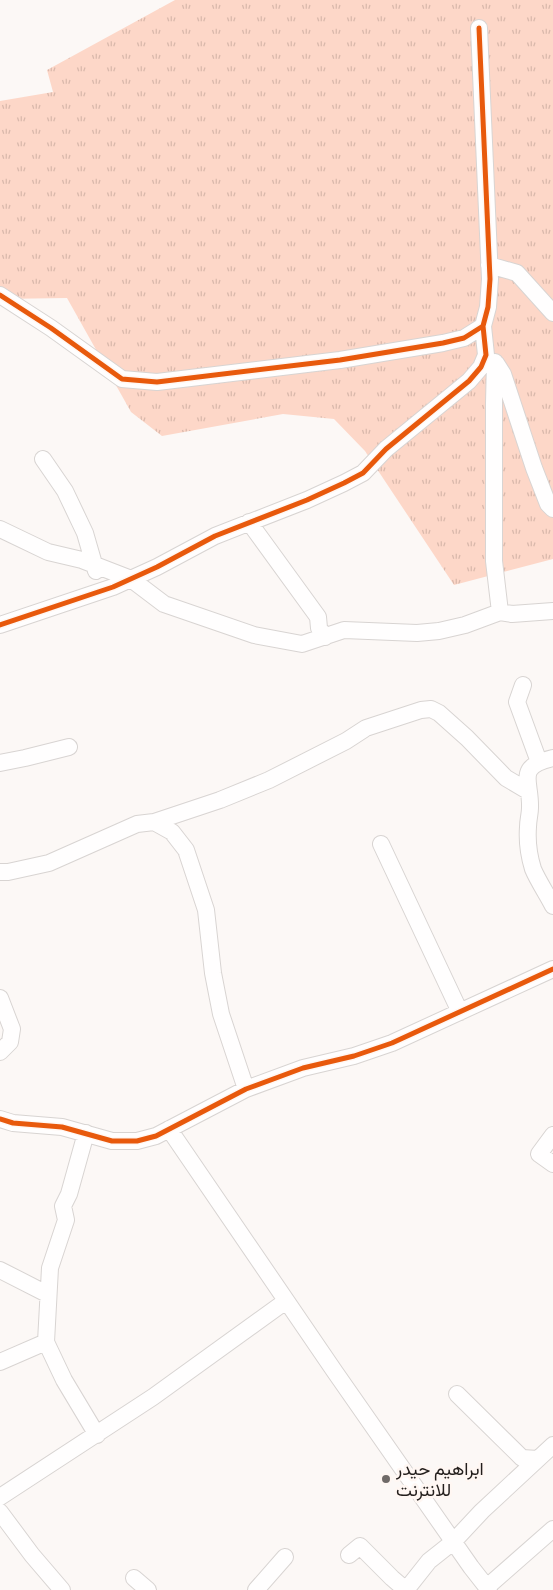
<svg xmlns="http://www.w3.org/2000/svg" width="553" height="1590" font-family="Barlow,Vazirmatn,sans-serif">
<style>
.grass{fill:url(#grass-tufts)}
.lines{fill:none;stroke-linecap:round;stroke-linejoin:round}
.minor-casing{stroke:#d8d4d2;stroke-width:18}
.minor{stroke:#fffefe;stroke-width:16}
.cycleway-casing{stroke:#fff7f3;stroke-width:8}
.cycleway{stroke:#e8590c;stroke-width:5}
.poi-dot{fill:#6f6a68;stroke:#fff7f3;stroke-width:2}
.labels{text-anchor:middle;stroke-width:5;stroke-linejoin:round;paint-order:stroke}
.poi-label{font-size:18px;fill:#231e1c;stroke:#fff7f3;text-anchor:start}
</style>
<defs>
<pattern id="grass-tufts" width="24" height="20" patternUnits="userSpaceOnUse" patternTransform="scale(1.25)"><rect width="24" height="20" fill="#fdd7c8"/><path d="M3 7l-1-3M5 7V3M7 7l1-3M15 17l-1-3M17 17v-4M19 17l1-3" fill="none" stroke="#d9b8ab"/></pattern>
</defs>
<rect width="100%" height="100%" fill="#fcf8f6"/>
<path class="grass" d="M175 0H553V559L454 585 365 451 334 419 283 414 162 436 131 412 67 298 0 299V101L53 92 47 70Z"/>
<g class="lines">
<g class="minor-casing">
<path id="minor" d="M489 265 517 273 553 313
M0 295 51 328 122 379 157 382 340 360 443 343 464 338 483 326 488 307 490 279 479 28
M495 362 494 403V561L500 612
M496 363 503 374 534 468 548 504 553 509
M43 459 65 491 85 533 96 571
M249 522 318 617 319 628 325 637
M0 529 48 552 82 560 131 579 164 604 254 635 302 644 344 630 417 633 439 631 465 625 500 612 512 614 553 611
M0 625 113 587 157 567 215 536 307 500 344 483 363 473 386 449 469 381 481 367 486 355 483 326
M523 685 517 702 539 762
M553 758C515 767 531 780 530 808 530 814 528 820 528 827 527 840 529 856 533 869 538 881 547 894 553 906
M0 763 25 758 69 747
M154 822 220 800 269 780 346 741 366 728 421 710 431 709 439 713 467 738 506 778 528 791
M381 844 460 1012
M0 872H8L49 863 137 824 154 822 172 832 186 850 206 910 213 973 221 1014 246 1089
M0 998 12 1029 10 1042 0 1052
M0 1119 13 1123 62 1127 112 1141H137L156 1136 246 1089 303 1068 354 1056 392 1043 553 969
M169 1129 335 1372 471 1567 489 1590
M86 1133 69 1194 63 1206 66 1220 50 1268 46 1342 64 1380 97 1435
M553 1135 539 1154 553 1164
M0 1270 47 1294
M0 1362 46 1342
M457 1394 522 1458 538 1459
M0 1497 153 1397 286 1301
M0 1512 32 1555 62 1590
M349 1555 360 1546 392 1578 406 1590
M134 1578 148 1590
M487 1587 553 1529
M256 1590 285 1557
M406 1590 429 1561 453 1542 482 1511 553 1445"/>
</g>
<use href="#minor" class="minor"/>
<g class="cycleway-casing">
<path id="cycleway" d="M0 295 51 328 122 379 157 382 340 360 443 343 464 338 483 326 488 307 490 279 479 28
M0 625 113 587 157 567 215 536 307 500 344 483 363 473 386 449 469 381 481 367 486 355 483 326
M0 1119 13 1123 62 1127 112 1141H137L156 1136 246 1089 303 1068 354 1056 392 1043 553 969"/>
</g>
<use href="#cycleway" class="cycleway"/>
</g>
<circle class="poi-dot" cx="386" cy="1479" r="5"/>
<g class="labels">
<g class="poi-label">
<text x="396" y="1475">ابراهيم حيدر<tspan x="396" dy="21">للانترنت</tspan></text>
</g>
</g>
</svg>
